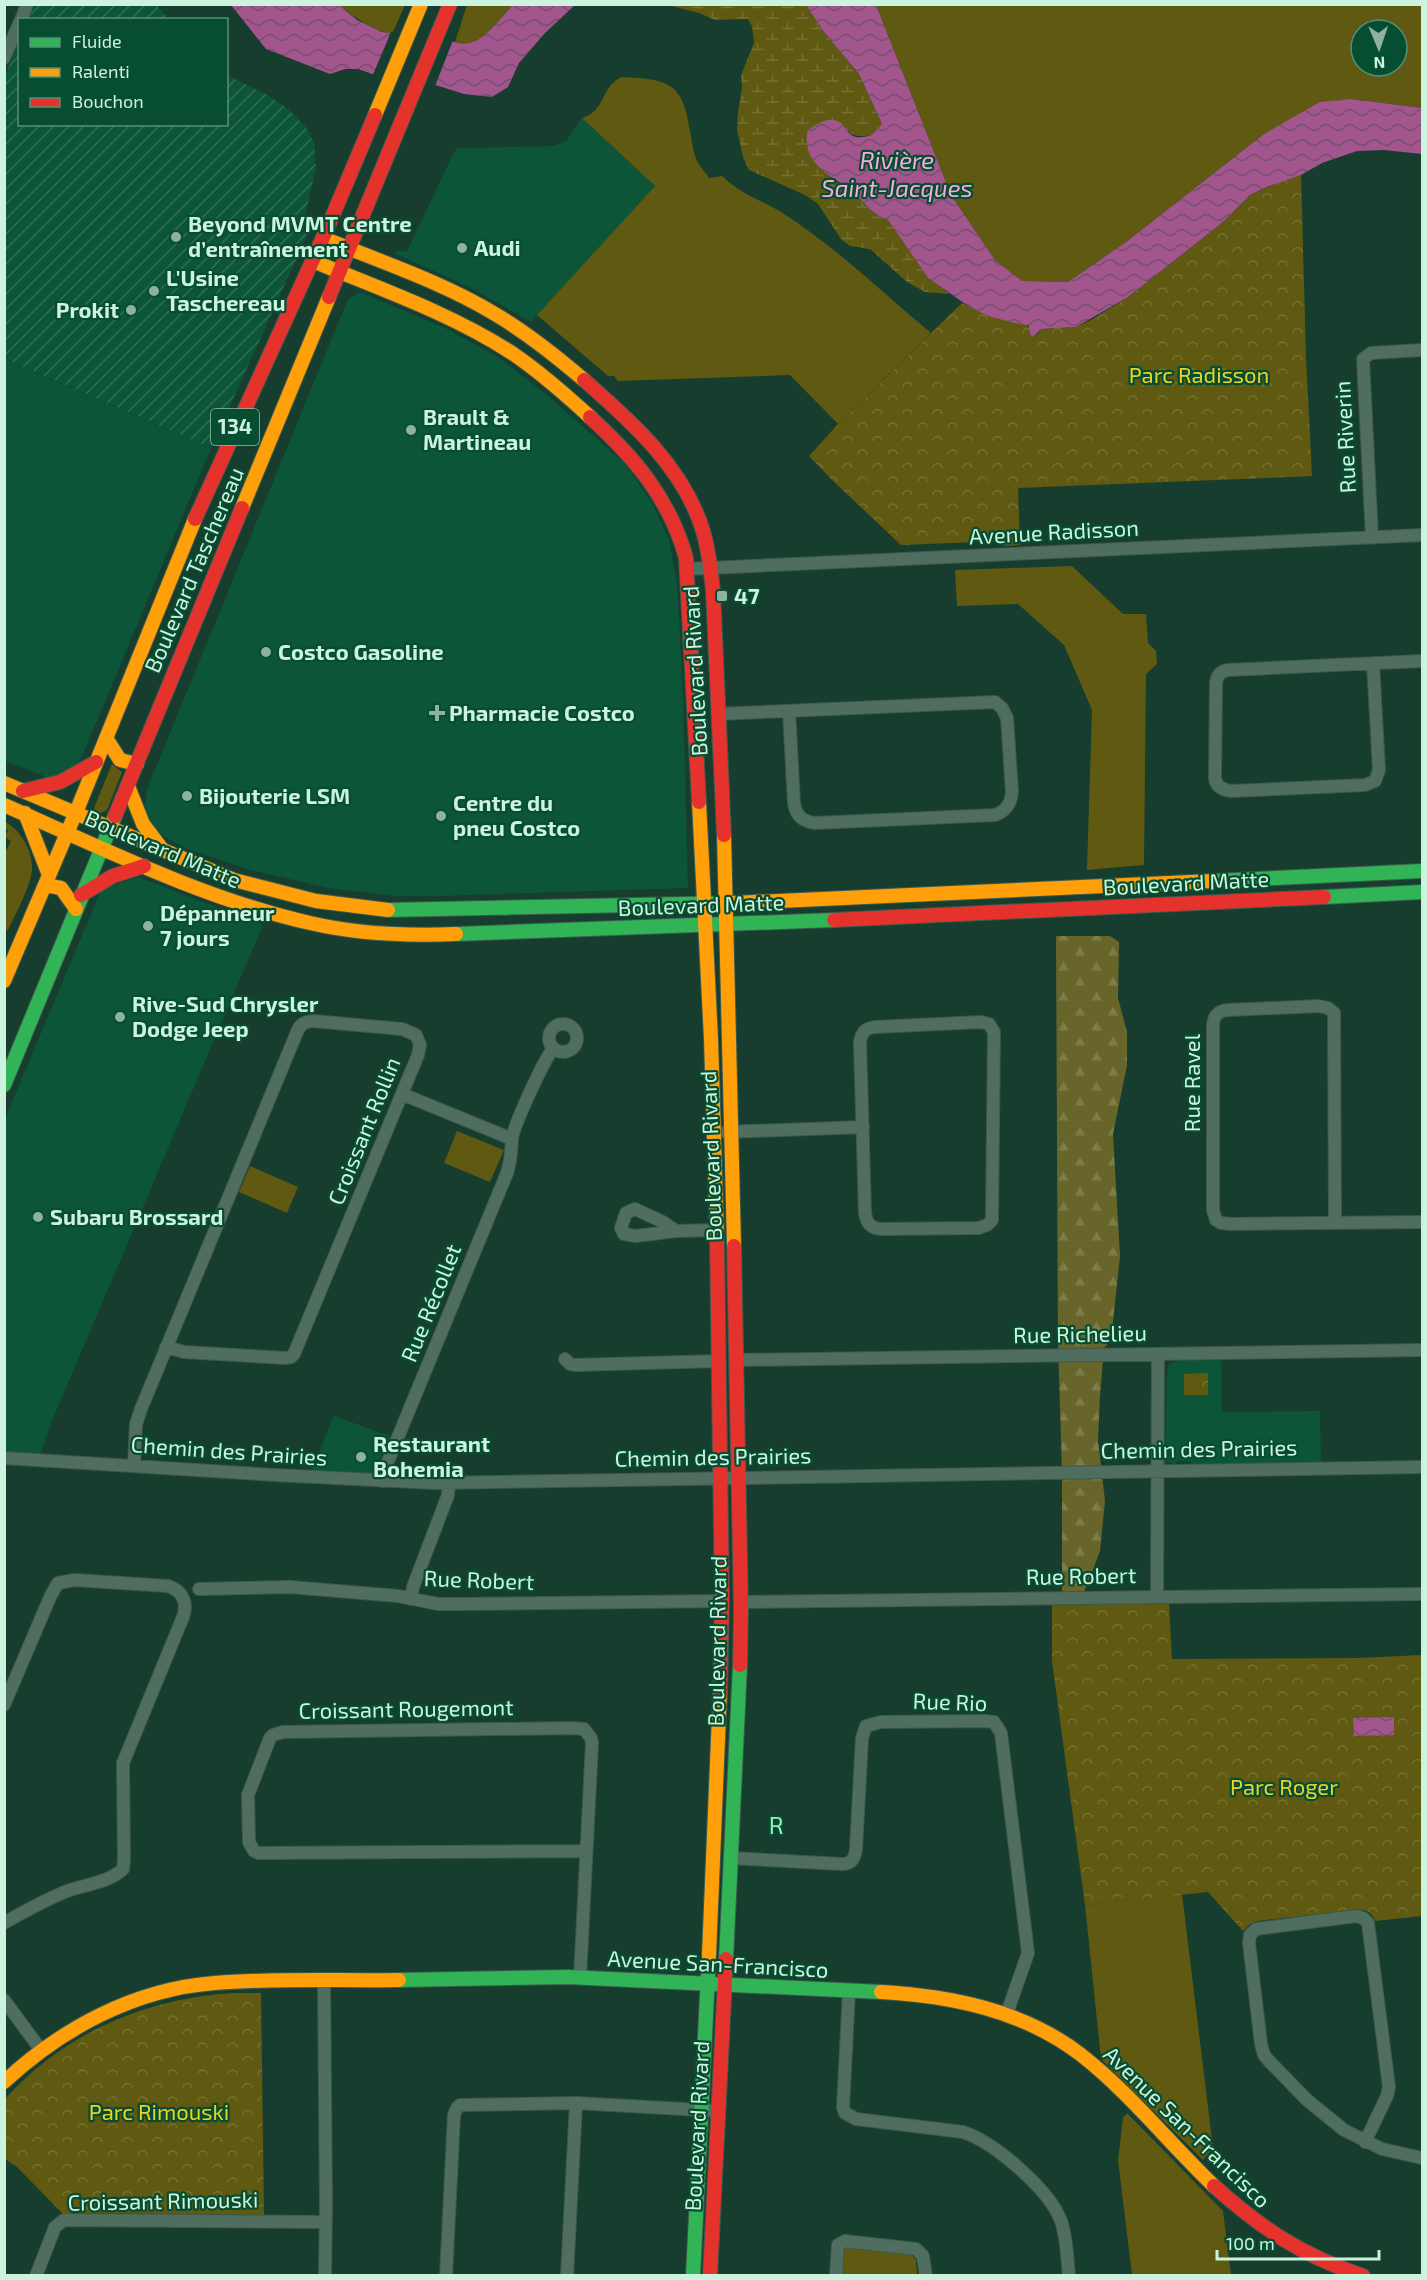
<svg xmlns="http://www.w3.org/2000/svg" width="1427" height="2280" font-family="'Exo 2',sans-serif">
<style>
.built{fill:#0c5538}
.industrial{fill:url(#industrial-furrows)}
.green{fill:#5f5911;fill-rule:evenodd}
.forest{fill:url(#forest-firs)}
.wetland{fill:url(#wetland-marsh)}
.park{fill:url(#park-crowns)}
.water{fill:url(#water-waves)}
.pier{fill:#173d2e}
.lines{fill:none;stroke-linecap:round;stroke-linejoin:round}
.street-casing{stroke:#3c594c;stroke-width:14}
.fast-casing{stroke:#3c594c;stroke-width:16}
.slow-casing{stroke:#3c594c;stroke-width:16}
.jam-casing{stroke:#3c594c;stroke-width:16}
.street{stroke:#506e60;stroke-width:12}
.fast{stroke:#30b455;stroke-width:14}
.slow{stroke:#ff9f0a;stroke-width:14}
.jam{stroke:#e5322d;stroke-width:14}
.poi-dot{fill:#8db3a0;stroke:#074d31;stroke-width:2}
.labels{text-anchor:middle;stroke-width:4.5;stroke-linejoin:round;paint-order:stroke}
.shield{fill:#074d31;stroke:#91c1a9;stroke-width:1.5}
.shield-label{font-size:21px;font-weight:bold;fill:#ccf3dd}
.poi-label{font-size:22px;font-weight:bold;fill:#ccf3dd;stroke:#074d31;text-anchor:start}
.park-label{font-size:22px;fill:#ecd228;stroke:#074d31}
.street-label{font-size:22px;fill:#ccf3dd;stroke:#074d31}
.water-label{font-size:24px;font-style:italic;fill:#f4addc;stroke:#074d31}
.neighbourhood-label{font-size:24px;letter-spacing:1.5px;fill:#98e9bd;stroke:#074d31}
</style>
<defs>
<pattern id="industrial-furrows" width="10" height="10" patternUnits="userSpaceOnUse" patternTransform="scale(1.5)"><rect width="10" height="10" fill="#0c5538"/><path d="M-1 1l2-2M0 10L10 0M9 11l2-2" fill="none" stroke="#2e6e54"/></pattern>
<pattern id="forest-firs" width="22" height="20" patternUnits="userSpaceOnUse" patternTransform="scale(1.5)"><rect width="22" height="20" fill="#68652b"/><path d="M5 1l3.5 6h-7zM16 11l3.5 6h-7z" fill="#7c7c49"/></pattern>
<pattern id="wetland-marsh" width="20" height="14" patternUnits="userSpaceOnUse" patternTransform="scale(1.5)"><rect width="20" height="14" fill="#5f5911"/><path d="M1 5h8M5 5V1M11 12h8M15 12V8" fill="none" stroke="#757133"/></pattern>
<pattern id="park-crowns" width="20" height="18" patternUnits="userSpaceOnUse" patternTransform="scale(1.5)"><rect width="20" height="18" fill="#5f5911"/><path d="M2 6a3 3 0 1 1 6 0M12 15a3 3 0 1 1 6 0" fill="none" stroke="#757133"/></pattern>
<pattern id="water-waves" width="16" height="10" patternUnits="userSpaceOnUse" patternTransform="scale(1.5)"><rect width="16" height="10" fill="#a3558e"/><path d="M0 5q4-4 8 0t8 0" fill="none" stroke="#75506c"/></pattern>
</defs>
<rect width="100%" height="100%" fill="#173d2e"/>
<path class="built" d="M582 118 655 186 531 322 471 288 394 253 398 250 402 252 407 251 454 152 457 148 553 146 566 141Z
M360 292 447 329 498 357 546 394 625 464 653 504 669 540 677 583 683 690 688 888 439 896H395L328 888 247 869 185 848 165 837 153 826 146 813 145 803 147 789 348 299Z
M4 359 211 448 84 752 79 762 46 781 42 775 5 761Z
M138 877 263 925 51 1423 40 1455 5 1453 4 1121 99 895 105 888Z
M1221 1359 1222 1412 1320 1411 1321 1464 1192 1466 1191 1461H1176V1465L1168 1462 1165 1464 1167 1374 1169 1364 1180 1360Z
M334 1416 390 1436 375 1471 370 1474 311 1471Z"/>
<path class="industrial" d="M35 4 157 5 168 19H28Z
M19 41 20 124H226L227 75 268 95 288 109 306 127 314 143 316 168 303 225 310 229 211 448 5 359 4 78Z"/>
<path class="green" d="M339 5H405L392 34C372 30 355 18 339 5Z
M467 5H513C498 20 479 51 455 42Z
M876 5H1422V108L1351 99 1264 134 1126 242 1068 282 1022 281 995 260 951 195ZM1361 30H1397V66H1361Z
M621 77C668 79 683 82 690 131 692 142 693 153 698 163 701 168 706 173 709 178L722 176C744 197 761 199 784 214 837 248 883 293 931 333L838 424 790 375 618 381 614 376H608L537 315 655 186 582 118C607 110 599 89 621 77Z
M1072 566 1123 614H1146L1148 643 1156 651 1157 664 1146 674 1144 865 1087 870 1092 710 1064 645 1018 604 957 606 955 570Z
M112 764 122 772 107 810 99 814 94 808Z
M5 822C21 830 33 851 32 870 30 888 15 915 7 932L4 918V855L11 841 5 837 8 830 5 828Z
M457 1131 504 1150 490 1182 444 1163Z
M250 1166 298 1187 287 1213 239 1192Z
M1182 1894 1213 2148 1203 2160 1101 2059 1085 1905Z
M1127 2113 1223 2211 1231 2275H1132L1118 2160 1123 2118Z
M852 2247 910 2253 916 2260 917 2275 842 2276 844 2251 846 2248Z"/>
<path class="forest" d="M1056 936H1110L1119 942 1118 998 1127 1032V1065L1113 1134 1120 1256 1111 1340 1104 1348 1100 1396 1098 1440 1105 1501 1100 1551 1084 1592 1062 1593V1471L1058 1345Z"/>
<path class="wetland" d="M652 5H806L824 32 859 74 882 124 872 135C852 138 852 135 839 122L832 180C840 184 850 189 857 196 867 206 873 216 888 220L928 278 950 294 925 292 907 282 870 249 850 246 841 239 818 204 805 195 749 170 743 157 737 130 738 112 742 87 741 75 754 43 752 26 748 19 715 20 699 13 668 5Z"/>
<path class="park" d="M1301 175 1306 357 1312 476 1018 488 1020 545 1004 546 1002 541 901 545 832 480 809 456 838 424 962 303C984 317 1021 314 1037 335L1041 329 1076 327 1091 320 1128 297 1223 222 1250 195 1290 177Z
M1208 1373V1395H1184V1374Z
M1169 1602 1172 1659 1357 1658 1422 1655V1916L1375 1921C1372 1911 1364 1909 1355 1910L1257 1921 1250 1924 1243 1931 1208 1892 1085 1905 1052 1661V1604Z
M234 1993H261L264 2215 62 2213 17 2167 5 2159V2099C64 2033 146 1998 234 1993Z"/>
<path class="water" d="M231 5H339L357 20 382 32 455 42C479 51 498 20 513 5H575L545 33 519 63 508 87 492 97 464 94 429 83 375 75 358 69H345L330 74 266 49Z
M806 5H876L951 195 995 260 1022 281 1068 282 1126 242 1264 134 1320 102 1351 99 1422 108V154L1384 150 1357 151 1322 163 1301 175 1269 186 1250 195 1223 222 1128 297 1076 327 1041 329 1033 337 1030 334 1029 326 991 317 971 308 928 278 888 220C872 215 866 204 855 194 834 176 800 165 808 130 819 123 832 114 843 125 846 129 849 134 853 136 859 139 867 136 872 135L882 124 859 74 824 32Z
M1394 1717V1735L1354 1736 1353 1718Z"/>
<path class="pier" d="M391 32 453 40 435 86 372 77Z"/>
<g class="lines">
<g class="street-casing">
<path id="street" d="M21 20 27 4
M4 58 20 22
M1372 538 1363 359 1371 353 1422 350
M687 569 1422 535
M1373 663 1379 770 1375 781 1365 785 1231 791C1223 790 1216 787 1215 778L1216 683C1217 675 1221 671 1228 670L1422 661
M718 714 995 702 1002 708 1007 718 1012 792C1011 804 1006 811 995 815L815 823C802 821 796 816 794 803L789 711
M981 1022 989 1024 994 1032 992 1220 987 1225 979 1228 881 1229C870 1228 866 1223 865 1212L860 1042C862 1031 866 1028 876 1027Z
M549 1038a14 14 0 1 1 28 0a14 14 0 1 1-28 0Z
M402 1094 512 1139
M726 1132 863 1127
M1335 1223 1334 1013 1328 1008 1318 1006 1228 1010C1218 1011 1214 1015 1213 1025V1210L1216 1220 1221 1223 1231 1224 1422 1222
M676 1231 663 1222 635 1209 626 1213 621 1228 624 1234 636 1236 676 1231 716 1230
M565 1359 570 1364 575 1365 719 1361
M737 1360 1422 1350
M4 1458 275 1475 435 1483 1422 1467
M134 1466 136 1424 141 1409 297 1032C300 1024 304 1022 313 1021L402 1029 416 1035 420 1045 418 1055 294 1354 291 1357 285 1358 184 1352 166 1347
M382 1481 384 1471 507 1173C511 1161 511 1152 512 1140 512 1128 545 1058 553 1049
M199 1589 290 1587 398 1596 438 1604H455L722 1601
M1157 1596 1158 1354
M411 1599 413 1587 448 1495 449 1482
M741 1602 1422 1594
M4 1705 51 1595 58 1583 74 1580 168 1586C183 1591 188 1603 183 1617L123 1763 124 1860 123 1869C110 1882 84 1885 67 1891 45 1900 25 1911 4 1923
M731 1858 842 1864C852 1864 855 1858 856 1849L862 1738 866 1726 881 1722 984 1721 994 1722 1001 1733 1028 1953 1007 2013
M580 1978 592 1743 591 1738 584 1729 573 1728 283 1732 273 1735 270 1738 248 1795 249 1842 254 1851 258 1853 586 1851
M324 1981 326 2203 325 2276
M849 1991 843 2108 845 2113 856 2119 963 2132C994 2142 1050 2190 1061 2221 1067 2238 1067 2258 1069 2276
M4 2000 41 2050
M1365 2142 1387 2096 1389 2087 1368 1923 1363 1918 1356 1916 1256 1929 1250 1935 1249 1943 1261 2044 1264 2055 1269 2061 1307 2100 1344 2130 1382 2149 1422 2158
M36 2276 55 2227 64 2220 326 2222
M446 2276 454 2115 457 2108 460 2105 576 2103 718 2111
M567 2276 576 2103
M836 2276 838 2245 845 2241 916 2249 923 2256 926 2276"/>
</g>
<g class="fast-casing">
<path id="fast" d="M1213 881 1422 871
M1324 897 1422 892
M388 910 733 903
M456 934 834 920
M4 1085 115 816
M726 1959 740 1665
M399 1980 568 1977 881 1992
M693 2276 709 1955"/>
</g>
<g class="slow-casing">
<path id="slow" d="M375 115 421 4
M323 238C381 262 442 282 495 314 527 333 556 356 584 380
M313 261C380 289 450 313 512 353 540 372 565 394 590 417
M242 508 329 297
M106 738 120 760 137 764
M4 783 234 880 316 901 388 910
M128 786 143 824 162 849
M699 802 711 1039 717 1240
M4 805C104 849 204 899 310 923 357 934 408 936 456 934
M25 813 49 875
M724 835 734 1246
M45 885 61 888 76 909
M733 903 1213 881
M4 981 79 805 195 519
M709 1955 720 1691
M881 1992C951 1996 1022 2010 1080 2054 1129 2092 1169 2143 1214 2186
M4 2082C62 2028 135 1989 215 1983 275 1978 339 1981 399 1980"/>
</g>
<g class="jam-casing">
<path id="jam" d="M329 297 450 4
M584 380C632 422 684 468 703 531 709 551 711 571 713 591L724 835
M590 417C634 457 670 499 686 558L699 802
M195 519 330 222 375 115
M23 791 60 782 96 762
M115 816 242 508
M81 895 113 876 144 866
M834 920 1324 897
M717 1240 722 1601 720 1691
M734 1246 741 1610 740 1665
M1214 2186C1262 2229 1301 2255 1363 2276
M710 2276 726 1959"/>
</g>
<use href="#street" class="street"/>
<use href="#fast" class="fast"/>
<use href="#slow" class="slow"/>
<use href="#jam" class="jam"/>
</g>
<g class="poi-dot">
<circle cx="176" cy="237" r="6"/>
<circle cx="462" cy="248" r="6"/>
<circle cx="154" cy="291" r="6"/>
<circle cx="131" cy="310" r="6"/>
<circle cx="411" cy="430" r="6"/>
<rect x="716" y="590" width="12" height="12" rx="3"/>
<circle cx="266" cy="652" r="6"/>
<path d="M434 704h6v6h6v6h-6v6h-6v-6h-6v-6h6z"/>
<circle cx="187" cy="796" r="6"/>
<circle cx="441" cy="816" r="6"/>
<circle cx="148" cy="926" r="6"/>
<circle cx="120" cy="1017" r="6"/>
<circle cx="38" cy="1217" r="6"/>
<circle cx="361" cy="1457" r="6"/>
</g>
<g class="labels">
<rect class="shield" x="211" y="409" width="48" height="36" rx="4.5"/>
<g class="shield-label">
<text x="235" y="434">134</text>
</g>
<g class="poi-label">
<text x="188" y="232">Beyond MVMT Centre<tspan x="188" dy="25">d’entraînement</tspan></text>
<text x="474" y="256">Audi</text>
<text x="166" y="286">L'Usine<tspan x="166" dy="25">Taschereau</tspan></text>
<text x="119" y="318" text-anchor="end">Prokit</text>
<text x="423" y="425">Brault &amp;<tspan x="423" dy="25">Martineau</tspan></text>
<text x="734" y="604">47</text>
<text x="278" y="660">Costco Gasoline</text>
<text x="449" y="721">Pharmacie Costco</text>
<text x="199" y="804">Bijouterie LSM</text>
<text x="453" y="811">Centre du<tspan x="453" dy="25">pneu Costco</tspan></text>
<text x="160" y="921">Dépanneur<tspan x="160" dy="25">7 jours</tspan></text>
<text x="132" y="1012">Rive-Sud Chrysler<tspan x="132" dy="25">Dodge Jeep</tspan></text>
<text x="50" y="1225">Subaru Brossard</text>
<text x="373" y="1452">Restaurant<tspan x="373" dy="25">Bohemia</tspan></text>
</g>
<g class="park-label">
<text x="1199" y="383">Parc Radisson</text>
<text x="1284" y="1795">Parc Roger</text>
<text x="159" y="2120">Parc Rimouski</text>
</g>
<g class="street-label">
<text transform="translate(1345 437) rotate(-93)" y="8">Rue Riverin</text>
<text transform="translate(1054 532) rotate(-3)" y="8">Avenue Radisson</text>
<text transform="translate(194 570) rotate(-67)" y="8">Boulevard Taschereau</text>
<text transform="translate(695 671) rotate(-93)" y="8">Boulevard Rivard</text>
<text transform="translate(163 849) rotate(23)" y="8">Boulevard Matte</text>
<text transform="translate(1186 883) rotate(-3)" y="8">Boulevard Matte</text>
<text transform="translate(701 905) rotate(-2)" y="8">Boulevard Matte</text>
<text transform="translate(1192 1083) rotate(-90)" y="8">Rue Ravel</text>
<text transform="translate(364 1131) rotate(-68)" y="8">Croissant Rollin</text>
<text transform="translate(711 1156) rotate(-92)" y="8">Boulevard Rivard</text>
<text transform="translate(431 1303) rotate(-68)" y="8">Rue Récollet</text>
<text transform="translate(1080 1334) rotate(-1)" y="8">Rue Richelieu</text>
<text transform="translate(1199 1449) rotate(-1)" y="8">Chemin des Prairies</text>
<text transform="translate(229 1451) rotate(4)" y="8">Chemin des Prairies</text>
<text transform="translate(713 1457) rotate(-1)" y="8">Chemin des Prairies</text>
<text transform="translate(1081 1576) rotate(-1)" y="8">Rue Robert</text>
<text transform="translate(479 1580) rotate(2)" y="8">Rue Robert</text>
<text transform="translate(717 1641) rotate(-89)" y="8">Boulevard Rivard</text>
<text transform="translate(950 1702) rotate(2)" y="8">Rue Rio</text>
<text transform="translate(406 1709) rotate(-1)" y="8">Croissant Rougemont</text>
<text transform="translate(718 1964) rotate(3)" y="8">Avenue San-Francisco</text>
<text transform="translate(697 2126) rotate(-87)" y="8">Boulevard Rivard</text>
<text transform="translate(1187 2127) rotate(44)" y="8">Avenue San-Francisco</text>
<text transform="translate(163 2201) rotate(-1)" y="8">Croissant Rimouski</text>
</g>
<g class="water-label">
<text x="897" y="169">Rivière<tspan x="897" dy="28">Saint-Jacques</tspan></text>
</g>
<g class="neighbourhood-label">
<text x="777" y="1834">R</text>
</g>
</g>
<rect width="1427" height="2280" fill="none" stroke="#ccf3dd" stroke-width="12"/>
<rect x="18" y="18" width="210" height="108" fill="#074d31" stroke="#568f76" stroke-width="1.5"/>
<rect x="30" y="38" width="30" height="9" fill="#30b455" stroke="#568f76" stroke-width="1.5"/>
<text x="72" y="48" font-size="18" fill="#ccf3dd">Fluide</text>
<rect x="30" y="68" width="30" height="9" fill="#ff9f0a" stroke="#568f76" stroke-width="1.5"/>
<text x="72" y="78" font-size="18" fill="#ccf3dd">Ralenti</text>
<rect x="30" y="98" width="30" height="9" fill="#e5322d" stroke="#568f76" stroke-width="1.5"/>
<text x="72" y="108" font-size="18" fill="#ccf3dd">Bouchon</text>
<g transform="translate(1379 48) rotate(178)"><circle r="28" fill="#074d31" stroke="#568f76" stroke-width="1.5"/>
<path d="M0-4.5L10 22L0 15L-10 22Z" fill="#8db3a0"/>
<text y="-9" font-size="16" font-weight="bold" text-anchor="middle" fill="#ccf3dd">N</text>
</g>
<path d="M1217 2250v9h162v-9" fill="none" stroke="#ccf3dd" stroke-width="3"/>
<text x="1226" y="2250" font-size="18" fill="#ccf3dd" stroke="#074d31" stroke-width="4.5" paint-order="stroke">100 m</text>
</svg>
